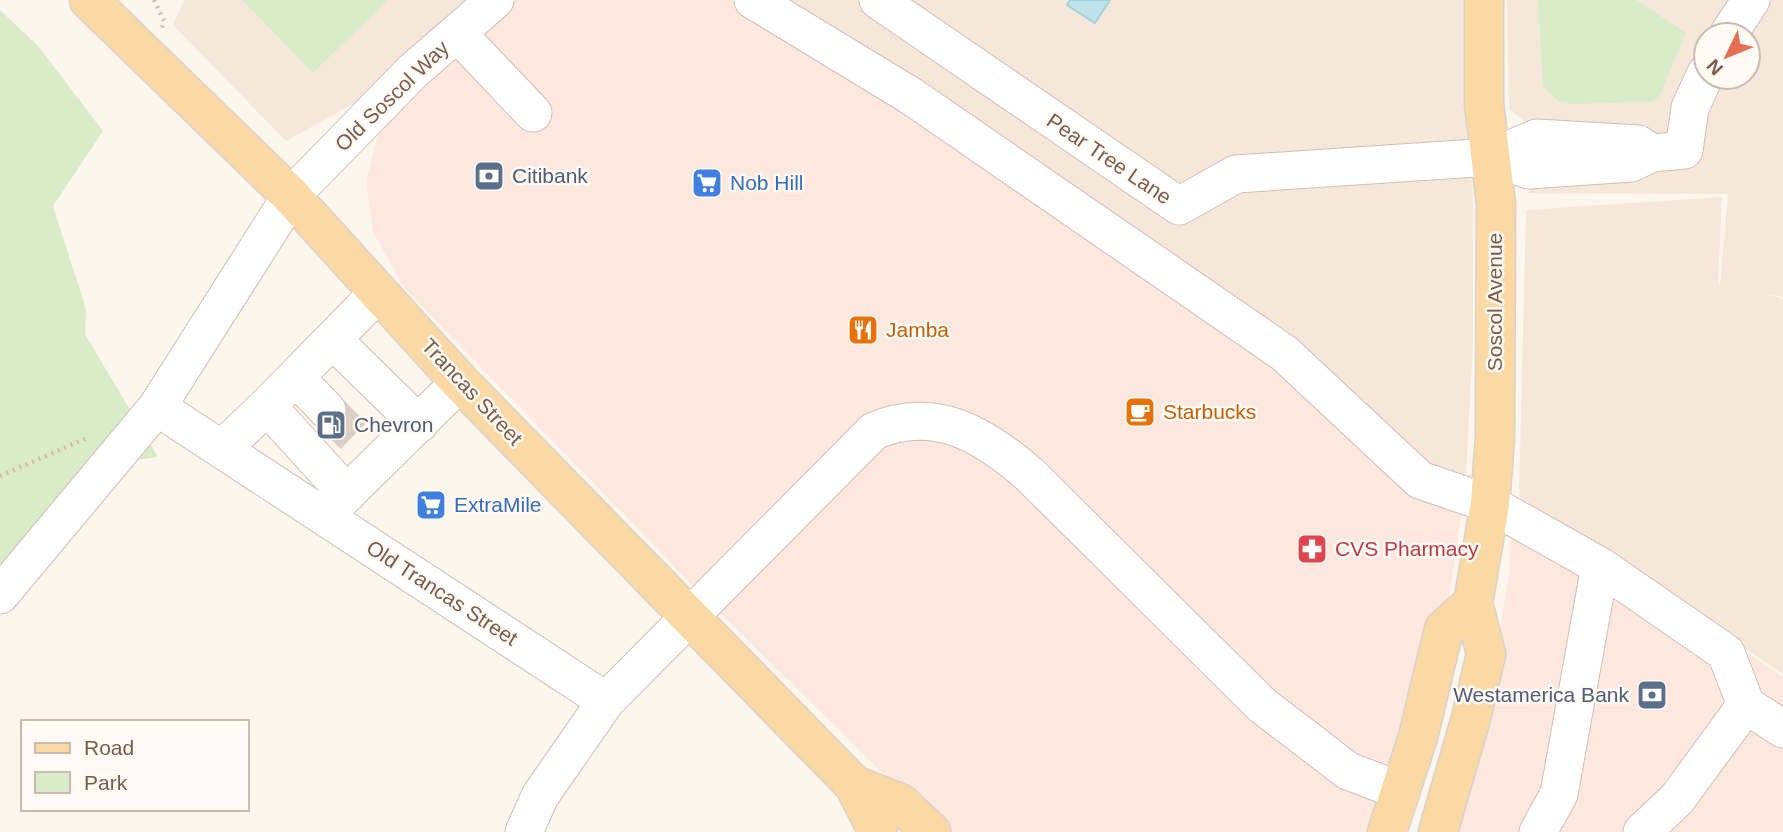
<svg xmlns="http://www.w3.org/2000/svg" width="1783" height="832" font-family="Helvetica,sans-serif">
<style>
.residential{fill:#f5e8da;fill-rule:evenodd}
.commercial{fill:#fde8e0}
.green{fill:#d8ecc9}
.water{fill:#bfe3e8;stroke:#a5d3da;stroke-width:2}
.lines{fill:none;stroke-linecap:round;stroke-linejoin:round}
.minor-tunnel{stroke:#dcd0c4;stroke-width:37;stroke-dasharray:37 18;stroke-linecap:butt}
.minor-casing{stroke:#d1beb0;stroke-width:39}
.major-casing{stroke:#dad1cd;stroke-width:41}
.path{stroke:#d9b8a5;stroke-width:4.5;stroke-dasharray:2 5;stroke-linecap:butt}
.minor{stroke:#fff;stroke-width:37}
.major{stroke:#fbd9a5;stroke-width:38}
.labels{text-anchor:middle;stroke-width:5;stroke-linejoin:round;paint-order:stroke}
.street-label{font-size:21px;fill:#7a5c4d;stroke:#fffaf3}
.service-label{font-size:21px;fill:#4e5e75;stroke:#fffaf3;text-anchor:start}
.shop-label{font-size:21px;fill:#366cbe;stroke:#fffaf3;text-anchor:start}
.food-label{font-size:21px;fill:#c56008;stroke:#fffaf3;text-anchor:start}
.health-label{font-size:21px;fill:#be3a42;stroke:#fffaf3;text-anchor:start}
</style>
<rect width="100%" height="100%" fill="#fdf6ec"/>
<path class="residential" d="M184 0H495L413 71 286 141 173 25Z
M788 0H1464L1473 204V343L1465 492Z
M1507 0H1783V297L1766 294 1783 299V674L1519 496 1526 210 1722 197 1718 283 1720 285 1728 194 1528 193 1536 175 1527 123 1509 109ZM1706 35H1748V77H1706Z"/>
<path class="commercial" d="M495 0H788L1465 492 1444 629 1387 832H942L707 600 405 289 373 232 366 181 379 132 413 71Z
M1519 496 1783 677V832H1438L1499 636 1509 573 1513 506Z"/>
<path class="green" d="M242 0H388L313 73Z
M1538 0H1636L1686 33 1660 95 1652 102 1574 104 1559 102 1543 86Z
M0 10 39 47 103 131 53 206 86 309 85 334 158 457 98 465 0 574Z"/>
<path class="water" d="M1070 0H1110L1095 23 1067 5Z"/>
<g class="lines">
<path class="minor-tunnel" d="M327 410 359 441"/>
<g class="minor-casing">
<path id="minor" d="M753 0 911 96 1284 353 1420 480 1490 504 1600 566 1726 653 1746 705
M878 0 1179 206 1236 174 1491 157 1537 138 1638 144 1652 153 1631 163 1529 170 1491 157
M457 33 533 113
M1728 35 1751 0
M1652 153 1684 150 1690 108 1706 73
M334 341 419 424
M296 378 327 410
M267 406 379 292
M157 407 606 701 874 431C936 405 984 435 1029 474L1262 705 1348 771 1401 791
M222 449 267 406 347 494
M324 516 460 382
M0 595 157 407 291 196 413 71 495 0
M524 832 540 796 606 701
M1538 832 1559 794 1600 566
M1642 832 1677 799 1746 705 1783 729"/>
</g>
<g class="major-casing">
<path id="major" d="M89 0 291 196 460 382 854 785 878 832
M854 785 900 803 931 832
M1387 832 1418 737 1444 629 1473 603
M1438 832 1471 718 1486 654 1473 603 1490 504 1495 437 1496 204 1484 103V0"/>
</g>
<path class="path" d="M154 0 164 21 162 28
M0 476 89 437"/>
<use href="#minor" class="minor"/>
<use href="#major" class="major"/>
</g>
<defs>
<g id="bank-square" transform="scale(1.575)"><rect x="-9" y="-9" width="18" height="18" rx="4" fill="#5c6f8a" stroke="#fffaf3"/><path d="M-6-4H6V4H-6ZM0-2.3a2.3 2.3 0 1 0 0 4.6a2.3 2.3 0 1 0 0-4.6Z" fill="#fff"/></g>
<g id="supermarket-square" transform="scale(1.575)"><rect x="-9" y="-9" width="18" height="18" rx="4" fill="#3f7fe0" stroke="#fffaf3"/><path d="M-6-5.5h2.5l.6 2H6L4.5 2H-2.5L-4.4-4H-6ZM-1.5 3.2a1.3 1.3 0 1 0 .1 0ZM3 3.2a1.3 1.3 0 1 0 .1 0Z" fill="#fff"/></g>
<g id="restaurant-square" transform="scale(1.575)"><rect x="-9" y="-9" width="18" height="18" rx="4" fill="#e8710a" stroke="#fffaf3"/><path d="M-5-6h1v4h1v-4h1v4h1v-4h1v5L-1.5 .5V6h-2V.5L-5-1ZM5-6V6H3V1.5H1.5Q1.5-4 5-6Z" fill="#fff"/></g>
<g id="cafe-square" transform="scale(1.575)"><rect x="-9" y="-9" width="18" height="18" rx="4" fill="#e8710a" stroke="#fffaf3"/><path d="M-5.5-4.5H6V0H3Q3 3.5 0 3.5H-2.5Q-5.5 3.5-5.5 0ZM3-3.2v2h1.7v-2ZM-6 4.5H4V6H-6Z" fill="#fff"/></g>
<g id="fuel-square" transform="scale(1.575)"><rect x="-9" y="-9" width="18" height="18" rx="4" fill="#5c6f8a" stroke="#fffaf3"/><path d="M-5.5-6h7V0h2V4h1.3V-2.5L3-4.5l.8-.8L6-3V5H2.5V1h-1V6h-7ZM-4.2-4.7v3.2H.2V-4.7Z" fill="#fff"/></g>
<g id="pharmacy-square" transform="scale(1.575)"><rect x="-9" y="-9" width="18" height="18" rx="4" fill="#e0444e" stroke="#fffaf3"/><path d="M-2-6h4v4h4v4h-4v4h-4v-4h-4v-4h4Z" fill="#fff"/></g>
</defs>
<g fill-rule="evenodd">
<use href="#bank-square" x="489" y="176"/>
<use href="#supermarket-square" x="707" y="183"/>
<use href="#restaurant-square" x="863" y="330"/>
<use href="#cafe-square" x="1140" y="412"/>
<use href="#fuel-square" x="331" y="425"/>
<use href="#supermarket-square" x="431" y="505"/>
<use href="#pharmacy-square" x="1312" y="549"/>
<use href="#bank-square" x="1652" y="695"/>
</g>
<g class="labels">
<g class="street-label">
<text transform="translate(392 96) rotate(-44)" y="7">Old Soscol Way</text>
<text transform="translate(1109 159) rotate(34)" y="7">Pear Tree Lane</text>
<text transform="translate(1495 302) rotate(-90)" y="7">Soscol Avenue</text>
<text transform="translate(472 392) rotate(47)" y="7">Trancas Street</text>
<text transform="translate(442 593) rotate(33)" y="7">Old Trancas Street</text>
</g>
<g class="service-label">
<text x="512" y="183">Citibank</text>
<text x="354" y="432">Chevron</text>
<text x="1629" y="702" text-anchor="end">Westamerica Bank</text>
</g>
<g class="shop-label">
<text x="730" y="190">Nob Hill</text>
<text x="454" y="512">ExtraMile</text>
</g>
<g class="food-label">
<text x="886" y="337">Jamba</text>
<text x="1163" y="419">Starbucks</text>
</g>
<g class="health-label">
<text x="1335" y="556">CVS Pharmacy</text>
</g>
</g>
<rect x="21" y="720" width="228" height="91" fill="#fffaf3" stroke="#cabbb1" stroke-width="2"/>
<rect x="35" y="743" width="35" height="10" fill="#fbd9a5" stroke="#cabbb1" stroke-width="2"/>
<text x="84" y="755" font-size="21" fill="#7a5c4d">Road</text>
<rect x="35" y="772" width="35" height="21" fill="#d8ecc9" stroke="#cabbb1" stroke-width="2"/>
<text x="84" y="790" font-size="21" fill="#7a5c4d">Park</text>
<g transform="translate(1727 56) rotate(227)"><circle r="33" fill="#fffaf3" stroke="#cabbb1" stroke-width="2"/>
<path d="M0-5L12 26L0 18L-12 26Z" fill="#e76f51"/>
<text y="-10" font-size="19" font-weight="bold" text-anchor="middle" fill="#7a5c4d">N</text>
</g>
</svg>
